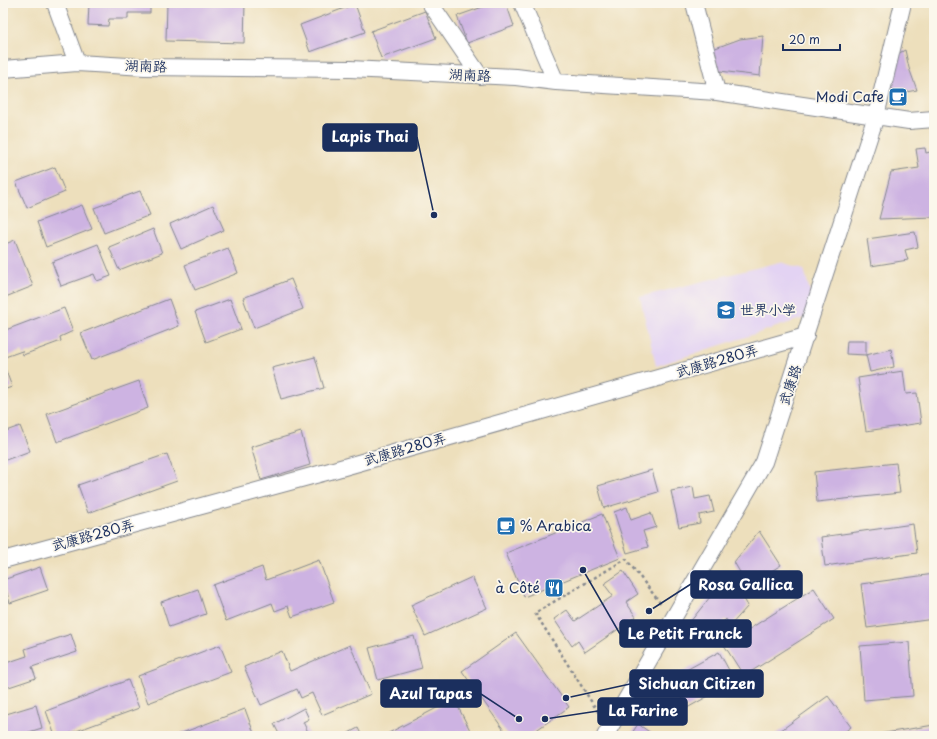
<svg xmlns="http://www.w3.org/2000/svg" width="937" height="739" font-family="'Playpen Sans','LXGW WenKai TC',sans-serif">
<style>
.built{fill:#e3d3f3}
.building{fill:#cdb3e2}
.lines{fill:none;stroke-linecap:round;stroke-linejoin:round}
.street-casing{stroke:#84878d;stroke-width:18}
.path{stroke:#84878d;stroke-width:2.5;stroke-dasharray:3 3;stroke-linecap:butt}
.street{stroke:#fff;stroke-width:16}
.labels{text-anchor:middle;stroke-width:3.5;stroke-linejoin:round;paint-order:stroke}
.street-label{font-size:14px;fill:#1b2f5e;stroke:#fbf7ec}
.poi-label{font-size:14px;fill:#1b2f5e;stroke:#fbf7ec;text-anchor:end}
.leader{fill:none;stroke:#1b2f5e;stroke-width:1.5}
.callout-dot{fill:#1b2f5e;stroke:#fbf7ec;stroke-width:1.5}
.callout{fill:#1b2f5e;stroke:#1b2f5e;stroke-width:1.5}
.callout-label{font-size:15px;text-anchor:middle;font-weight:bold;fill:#fff}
</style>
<rect width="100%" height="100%" fill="#fbf7ec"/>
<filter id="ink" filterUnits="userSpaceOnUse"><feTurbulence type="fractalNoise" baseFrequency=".025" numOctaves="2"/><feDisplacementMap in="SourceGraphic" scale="8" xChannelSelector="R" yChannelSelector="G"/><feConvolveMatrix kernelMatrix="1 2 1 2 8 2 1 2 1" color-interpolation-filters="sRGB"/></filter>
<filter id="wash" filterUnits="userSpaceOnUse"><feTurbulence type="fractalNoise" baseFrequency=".012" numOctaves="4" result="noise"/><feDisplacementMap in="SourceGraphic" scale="16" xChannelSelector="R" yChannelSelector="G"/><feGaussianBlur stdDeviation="0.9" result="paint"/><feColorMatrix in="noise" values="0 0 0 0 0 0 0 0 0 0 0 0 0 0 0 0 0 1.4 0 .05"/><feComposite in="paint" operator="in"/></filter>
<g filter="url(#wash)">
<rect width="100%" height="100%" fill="#eddfbc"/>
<path class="built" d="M780 262 804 269 813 303 804 318 656 366 640 297Z"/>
<g id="blocks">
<path class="building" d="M89 3H150V13H128V19H109L108 26 88 25Z
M167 3H245L244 43 166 41Z
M494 3H506L514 26 467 43 457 16Z
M355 4 365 32 310 52 300 25Z
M425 11 436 38 381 58 371 31Z
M763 36 760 76 720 71 710 50 740 39Z
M905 50 909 68 917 90 895 94 889 83 892 57Z
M925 148 926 153 934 151V217L879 219 891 172 919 168 916 149Z
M55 167 65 192 27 208 16 182Z
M140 191 150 215 104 233 94 208Z
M82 205 92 229 46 247 37 222Z
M213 205 224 230 181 249 170 224Z
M153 229 162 253 119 270 109 247Z
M915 232 918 247 905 250 908 260 871 266 867 239Z
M15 240 33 286 3 298V245Z
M98 244 111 276 97 281 94 274 61 286 52 262Z
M228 248 238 273 195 290 185 265Z
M291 279 303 309 254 328 243 298Z
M169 299 179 326 92 360 81 333Z
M230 299 241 329 206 342 195 312Z
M64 308 73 331 60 337 61 341 23 355 22 351 5 357 3 351V331Z
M847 341H866V355L891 349 894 367 870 372 866 355 846 354Z
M315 357 324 388 281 399 272 368Z
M3 363 12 387 3 390Z
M903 371 906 394 917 393 921 423 866 431 858 378Z
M139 381 148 408 57 442 47 414Z
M20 426 30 451 3 461V432Z
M301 432 310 465 261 480 251 447Z
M167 454 177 481 88 513 78 485Z
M896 463 900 493 817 502 814 472Z
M652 470 658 492 604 508 598 486Z
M693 487 695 499 710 496 714 512 699 515 700 523 679 527 671 491Z
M627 507 631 520 651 513 656 527 643 531 648 547 627 553 614 512Z
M602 514 620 558 524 597 506 553Z
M913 524 917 553 825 566 821 537Z
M759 531 781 565 748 586 734 562Z
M319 560 334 602 292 617 288 606 275 611 272 603 226 621 213 585 262 567 266 580Z
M40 567 48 590 10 603 3 580Z
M623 571 638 594 626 602 636 617 585 652 578 641 572 646 554 619 567 610 575 621 613 596 604 584Z
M730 572 748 606 730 626 726 619 709 637 707 633 695 644 686 627Z
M934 574V619L867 628 861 584Z
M472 577 487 608 425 636 411 605Z
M814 588 834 619 744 676 724 645Z
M198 589 206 614 169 627 161 602Z
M516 633 569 707 528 736H508L462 671Z
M71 634 77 652 32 667 36 678 3 689V664L27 656 25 649Z
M414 636 422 668 378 680 369 648Z
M909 642 913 696 864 700 860 646Z
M220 645 231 672 148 703 138 676Z
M350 645 371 694 322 715 312 693 301 698 297 689 261 705 244 667 282 651 290 671Z
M719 652 735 681 687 708 670 679Z
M128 680 139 708 63 736H55L46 711Z
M828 696 851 727 839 736H773Z
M454 699 472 734 469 736H453L451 732 444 736H383Z
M36 705 42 728 16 736H3V715Z
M304 708 309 719 303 722 310 736H280L274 724Z
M245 709 255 736H174Z
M638 724 655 736H630Z
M934 725V736H879V734Z
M358 728 362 736H343Z"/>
</g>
</g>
<g filter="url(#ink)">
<use href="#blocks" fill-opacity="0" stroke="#84878d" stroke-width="1"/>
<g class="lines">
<g class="street-casing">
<path id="street" d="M55 3 77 63
M430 3 480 76
M522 3 556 82
M694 3 717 92
M3 69 77 63 145 67 350 69 516 77 556 82 717 92 909 121 934 119
M3 560 330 471 806 336
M605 736 764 462 876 116 903 3"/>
</g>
<path class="path" d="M598 712 535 613 626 559 661 604"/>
<use href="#street" class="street"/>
</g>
</g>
<defs>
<g id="cafe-square" transform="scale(1)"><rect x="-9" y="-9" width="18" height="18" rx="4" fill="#1f6fb2" stroke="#fbf7ec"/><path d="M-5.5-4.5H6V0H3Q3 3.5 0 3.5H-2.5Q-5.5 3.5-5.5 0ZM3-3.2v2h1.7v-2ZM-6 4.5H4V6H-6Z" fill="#fff"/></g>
<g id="school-square" transform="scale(1)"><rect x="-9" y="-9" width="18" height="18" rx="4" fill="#1f6fb2" stroke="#fbf7ec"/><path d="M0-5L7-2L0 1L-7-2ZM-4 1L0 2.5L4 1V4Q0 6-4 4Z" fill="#fff"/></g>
<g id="restaurant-square" transform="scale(1)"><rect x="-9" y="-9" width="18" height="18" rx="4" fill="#1f6fb2" stroke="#fbf7ec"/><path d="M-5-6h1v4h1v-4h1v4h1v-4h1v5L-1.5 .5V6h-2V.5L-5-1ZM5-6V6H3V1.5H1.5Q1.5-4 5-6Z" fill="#fff"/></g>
</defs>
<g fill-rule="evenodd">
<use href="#cafe-square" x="898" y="97"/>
<use href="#school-square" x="726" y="310"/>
<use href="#cafe-square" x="506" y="526"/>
<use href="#restaurant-square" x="554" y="588"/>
</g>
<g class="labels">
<g class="street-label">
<text transform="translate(146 66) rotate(2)" y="5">湖南路</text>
<text transform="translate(470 75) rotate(3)" y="5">湖南路</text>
<text transform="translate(717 361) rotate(-16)" y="5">武康路280弄</text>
<text transform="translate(790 385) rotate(-72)" y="5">武康路</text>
<text transform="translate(405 449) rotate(-16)" y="5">武康路280弄</text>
<text transform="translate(93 535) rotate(-15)" y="5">武康路280弄</text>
</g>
<g class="poi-label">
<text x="884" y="102">Modi Cafe</text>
<text x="740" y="315" text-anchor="start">世界小学</text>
<text x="520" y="531" text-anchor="start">% Arabica</text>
<text x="540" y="593">à Côté</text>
</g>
</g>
<path class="leader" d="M434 215L417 137M649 611L691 584M583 570L620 634M566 698L630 684M519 719L481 694M545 719L598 711"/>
<g class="callout-dot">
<circle cx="434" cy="215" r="4"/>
<circle cx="649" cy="611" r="4"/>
<circle cx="583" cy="570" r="4"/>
<circle cx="566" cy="698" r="4"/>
<circle cx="519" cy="719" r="4"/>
<circle cx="545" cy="719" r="4"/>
</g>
<g class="callout">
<rect x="323" y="124" width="94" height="27" rx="4"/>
<rect x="691" y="571" width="111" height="27" rx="4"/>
<rect x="620" y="620" width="131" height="27" rx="4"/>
<rect x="630" y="670" width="133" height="27" rx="4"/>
<rect x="381" y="680" width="100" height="27" rx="4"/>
<rect x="598" y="698" width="89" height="27" rx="4"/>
</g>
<g class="callout-label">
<text x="370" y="142">Lapis Thai</text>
<text x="746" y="590">Rosa Gallica</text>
<text x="685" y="639">Le Petit Franck</text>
<text x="697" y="689">Sichuan Citizen</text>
<text x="431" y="699">Azul Tapas</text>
<text x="643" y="716">La Farine</text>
</g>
<rect width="937" height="739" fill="none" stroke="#fbf7ec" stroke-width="16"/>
<path d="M783 44v6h57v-6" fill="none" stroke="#1b2f5e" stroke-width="2"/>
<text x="789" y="44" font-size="12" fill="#1b2f5e" stroke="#fbf7ec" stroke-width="3" paint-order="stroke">20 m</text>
</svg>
